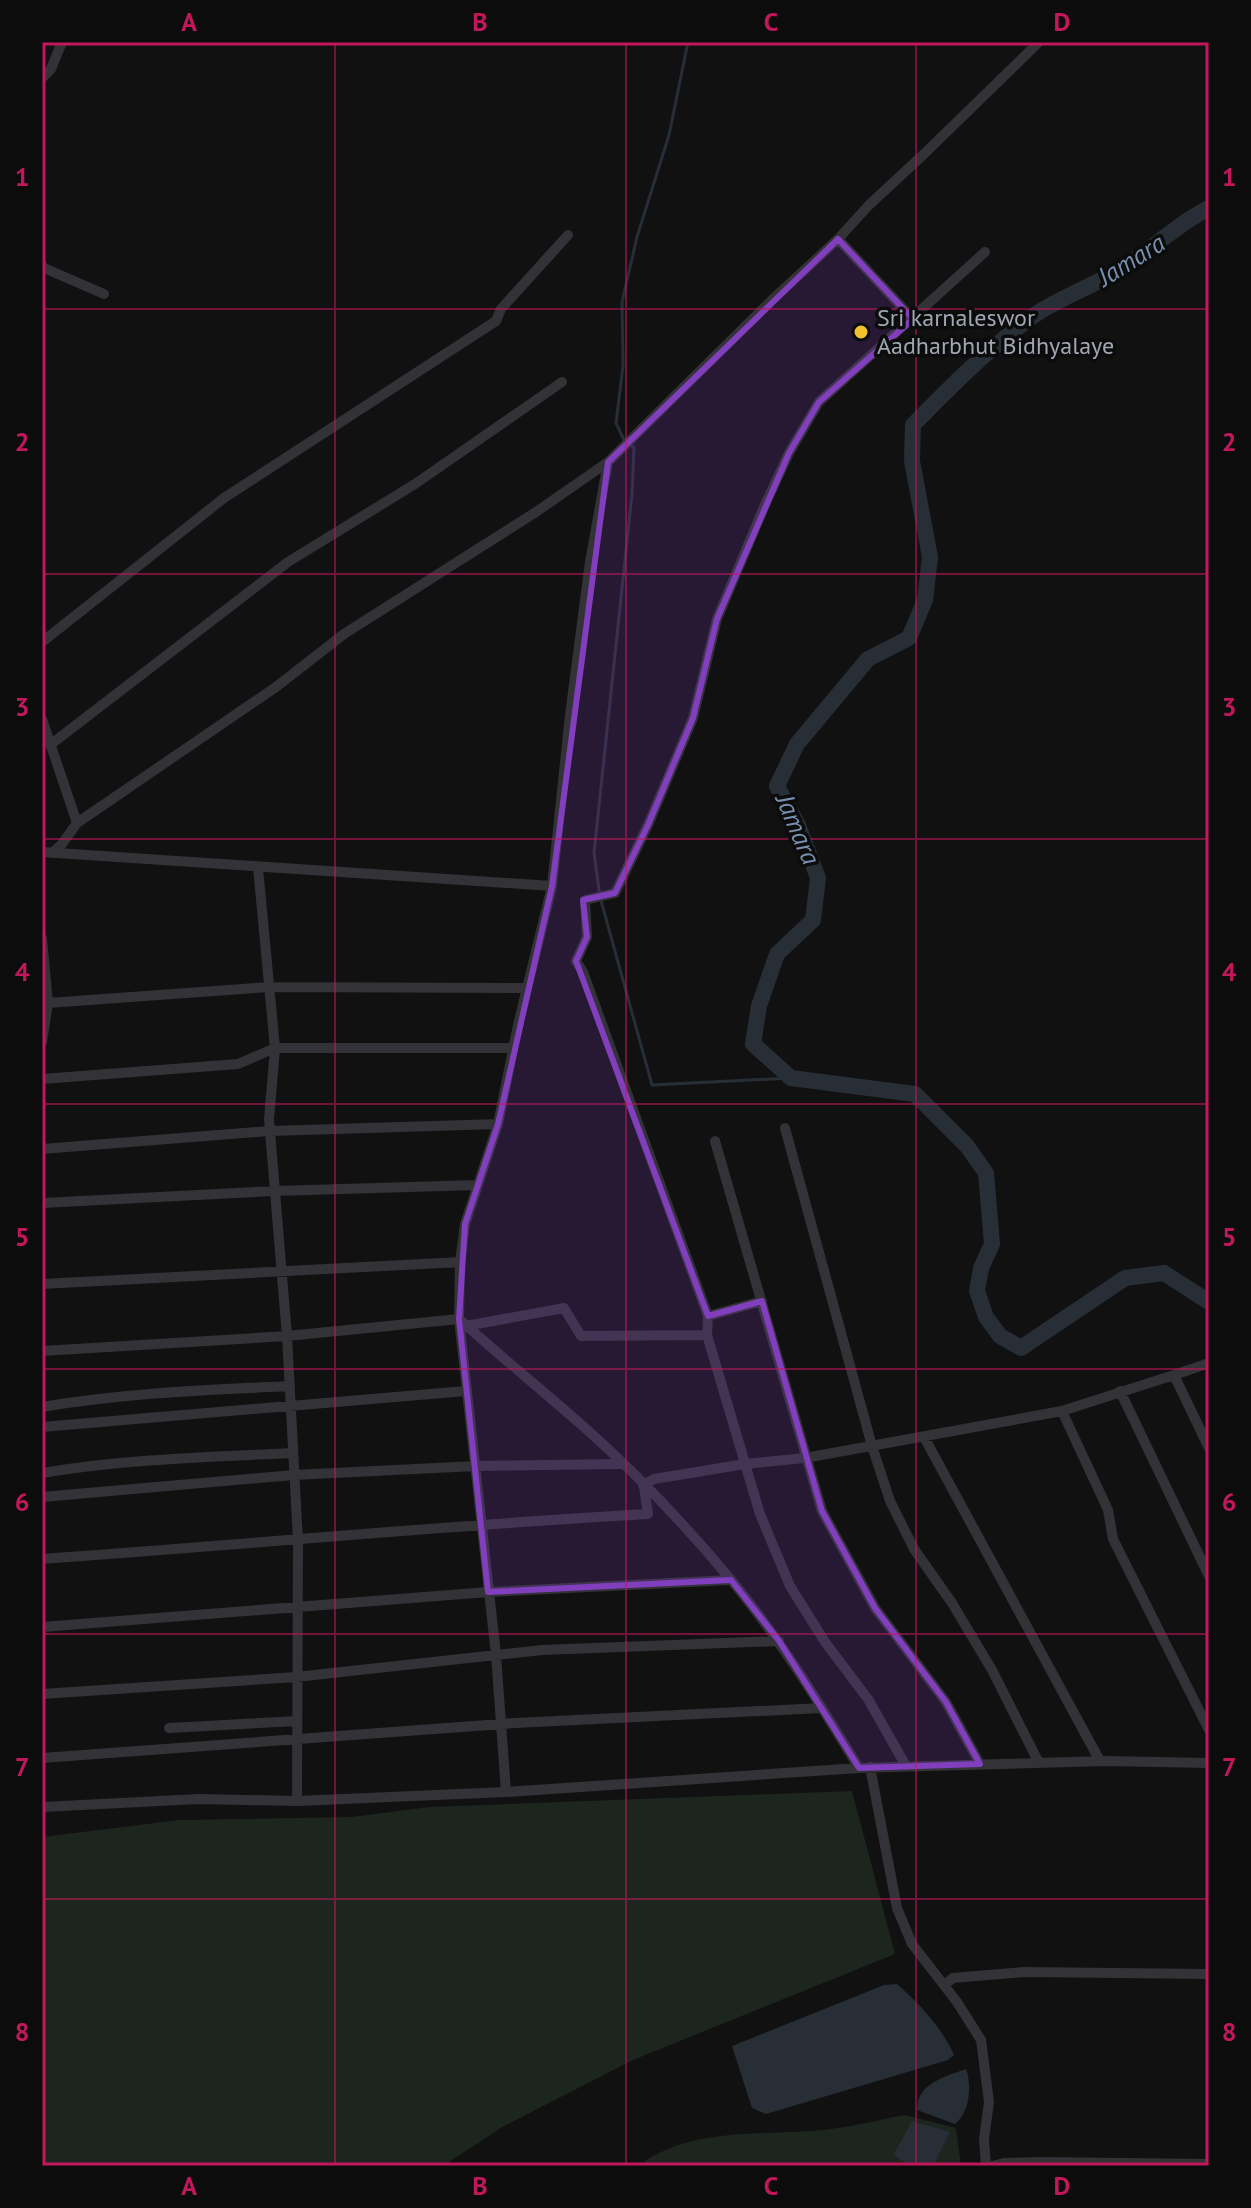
<svg xmlns="http://www.w3.org/2000/svg" width="1251" height="2208" font-family="'PT Sans',sans-serif">
<style>
.green{fill:#1d251f}
.water{fill:#272e36}
.lines{fill:none;stroke-linecap:round;stroke-linejoin:round}
.stream{stroke:#272e36;stroke-width:3}
.river{stroke:#272e36;stroke-width:16}
.minor{stroke:#323237;stroke-width:10}
.marked{fill:#813ebd;fill-opacity:0.2;stroke:#813ebd;stroke-width:6;stroke-linejoin:round}
.grid{fill:none;stroke:#c2185b;stroke-width:2;stroke-opacity:0.55}
.poi-dot{fill:#f3c129;stroke:#0c0c0d;stroke-width:3}
.labels{text-anchor:middle;stroke-width:7;stroke-linejoin:round;paint-order:stroke}
.poi-label{font-size:24px;fill:#a2a6b3;stroke:#0c0c0d;text-anchor:start}
.water-label{font-size:26px;font-style:italic;fill:#7890af;stroke:#0c0c0d}
.neatline{fill:none;stroke:#c2185b;stroke-width:3}
.grid-label{font-size:26px;text-anchor:middle;font-weight:bold;fill:#c2185b}
</style>
<rect width="100%" height="100%" fill="#111112"/>
<path class="green" d="M852 1791 895 1954 633 2060 504 2126 443 2166H42V1837L179 1820 352 1817 429 1807Z
M905 2115 956 2128 961 2166H638C694 2123 772 2138 838 2128 860 2125 883 2119 905 2115Z"/>
<path class="water" d="M897 1984C918 2002 943 2029 954 2055L948 2060 766 2114 752 2108 732 2046 884 1985Z
M966 2069C972 2085 970 2112 955 2124L917 2110C916 2084 946 2076 966 2069Z
M912 2121 950 2132 933 2166C919 2166 903 2165 894 2154Z"/>
<g class="lines">
<path class="stream" d="M624 440 616 423 623 366 622 302 637 237 669 135 688 42
M629 445 634 447 632 494 594 853 600 897 652 1085 791 1078"/>
<path class="river" d="M1209 208C1173 226 1147 255 1112 274 1088 288 1060 298 1036 314 991 346 951 386 913 425L912 461 930 557 925 600 909 638 868 659 797 744 777 786 798 825 818 878 813 920 777 954 759 1006 753 1044 791 1078 915 1094 967 1146 986 1173 992 1244 981 1268 977 1291 986 1317 1000 1336 1021 1348 1125 1278 1164 1273 1209 1302"/>
<path class="minor" d="M42 78 51 69 62 42
M838 239 913 319
M42 265 44 268 104 294
M608 462 590 562 570 715 552 886 518 1025 498 1124 465 1224 460 1262 459 1319C500 1356 542 1390 584 1427 636 1473 687 1527 732 1581 780 1639 819 1703 859 1768L1106 1761 1209 1763
M42 642 224 498 496 321 501 309 568 235
M42 719 77 823
M50 745 288 562 415 484 562 382
M42 852 552 886
M52 853 62 844 77 823 276 687 344 634 536 512 608 462 774 298 838 239 869 205 924 154 1039 42
M258 868 275 1048 269 1119 287 1336 298 1541 297 1801
M42 938 48 1003 42 1042
M48 1003 269 987 527 988
M42 1079 238 1064 275 1048H513
M785 1128 872 1446 890 1501 914 1549 952 1603 992 1670 1039 1763
M715 1141 822 1511 875 1608 946 1702 980 1764
M42 1149 270 1131 498 1124
M42 1203 275 1191 477 1185
M42 1284 460 1262
M708 1316 762 1301
M466 1326 564 1308 581 1336 707 1335
M42 1351 287 1336 459 1319 496 1655 506 1792 297 1801 199 1799 42 1807
M1174 1375 1209 1363
M1120 1391 1209 1576
M42 1407C124 1393 207 1390 290 1386
M1062 1411 1108 1510 1113 1539 1209 1730
M42 1427 466 1391
M924 1437 1100 1761
M42 1473C125 1459 209 1457 293 1453
M643 1485 654 1479 745 1464 805 1458 1062 1411 1174 1375 1209 1448
M42 1497 294 1475 476 1466 621 1464
M42 1559C244 1545 446 1525 648 1514L644 1487
M42 1627 488 1592 731 1580
M42 1694 296 1677 542 1650 779 1641
M169 1728 297 1721
M42 1758 515 1723 822 1708
M906 1766 868 1699 825 1642 790 1586 760 1514 707 1335 708 1316 583 972 576 961 587 937 585 900 615 893 648 825 693 718 717 619 764 507 789 453 819 402 985 252
M870 1767 897 1908 912 1944 957 2002 981 2040 989 2102 984 2139 986 2166
M506 1792 859 1768
M944 1985 953 1978 1024 1972 1209 1974
M992 2166 1004 2163 1040 2162 1209 2164"/>
</g>
<path class="marked" d="M838 239 913 319 819 402 789 453 717 619 693 718 648 825 615 893 583 900 587 937 576 961 708 1316 762 1301 822 1511 875 1608 946 1702 980 1764 859 1768 779 1641 731 1580 488 1592 459 1319 465 1224 498 1124 552 886 608 462Z"/>
<path class="grid" d="M335 42V2166M626 42V2166M916 42V2166M42 309H1209M42 574H1209M42 839H1209M42 1104H1209M42 1369H1209M42 1634H1209M42 1899H1209"/>
<circle class="poi-dot" cx="861" cy="332" r="8"/>
<g class="labels">
<g class="poi-label">
<text x="877" y="326">Sri karnaleswor<tspan x="877" dy="28">Aadharbhut Bidhyalaye</tspan></text>
</g>
<g class="water-label">
<text transform="translate(1131 260) rotate(-32)" y="9">Jamara</text>
<text transform="translate(798 829) rotate(67)" y="9">Jamara</text>
</g>
</g>
<rect width="1251" height="2208" fill="none" stroke="#0c0c0d" stroke-width="88"/>
<rect x="44" y="44" width="1163" height="2120" class="neatline"/>
<g class="grid-label">
<text x="189" y="31">A</text>
<text x="480" y="31">B</text>
<text x="771" y="31">C</text>
<text x="1062" y="31">D</text>
<text x="22" y="186">1</text>
<text x="1229" y="186">1</text>
<text x="22" y="451">2</text>
<text x="1229" y="451">2</text>
<text x="22" y="716">3</text>
<text x="1229" y="716">3</text>
<text x="22" y="981">4</text>
<text x="1229" y="981">4</text>
<text x="22" y="1246">5</text>
<text x="1229" y="1246">5</text>
<text x="22" y="1511">6</text>
<text x="1229" y="1511">6</text>
<text x="22" y="1776">7</text>
<text x="1229" y="1776">7</text>
<text x="22" y="2041">8</text>
<text x="1229" y="2041">8</text>
<text x="189" y="2195">A</text>
<text x="480" y="2195">B</text>
<text x="771" y="2195">C</text>
<text x="1062" y="2195">D</text>
</g>
</svg>
